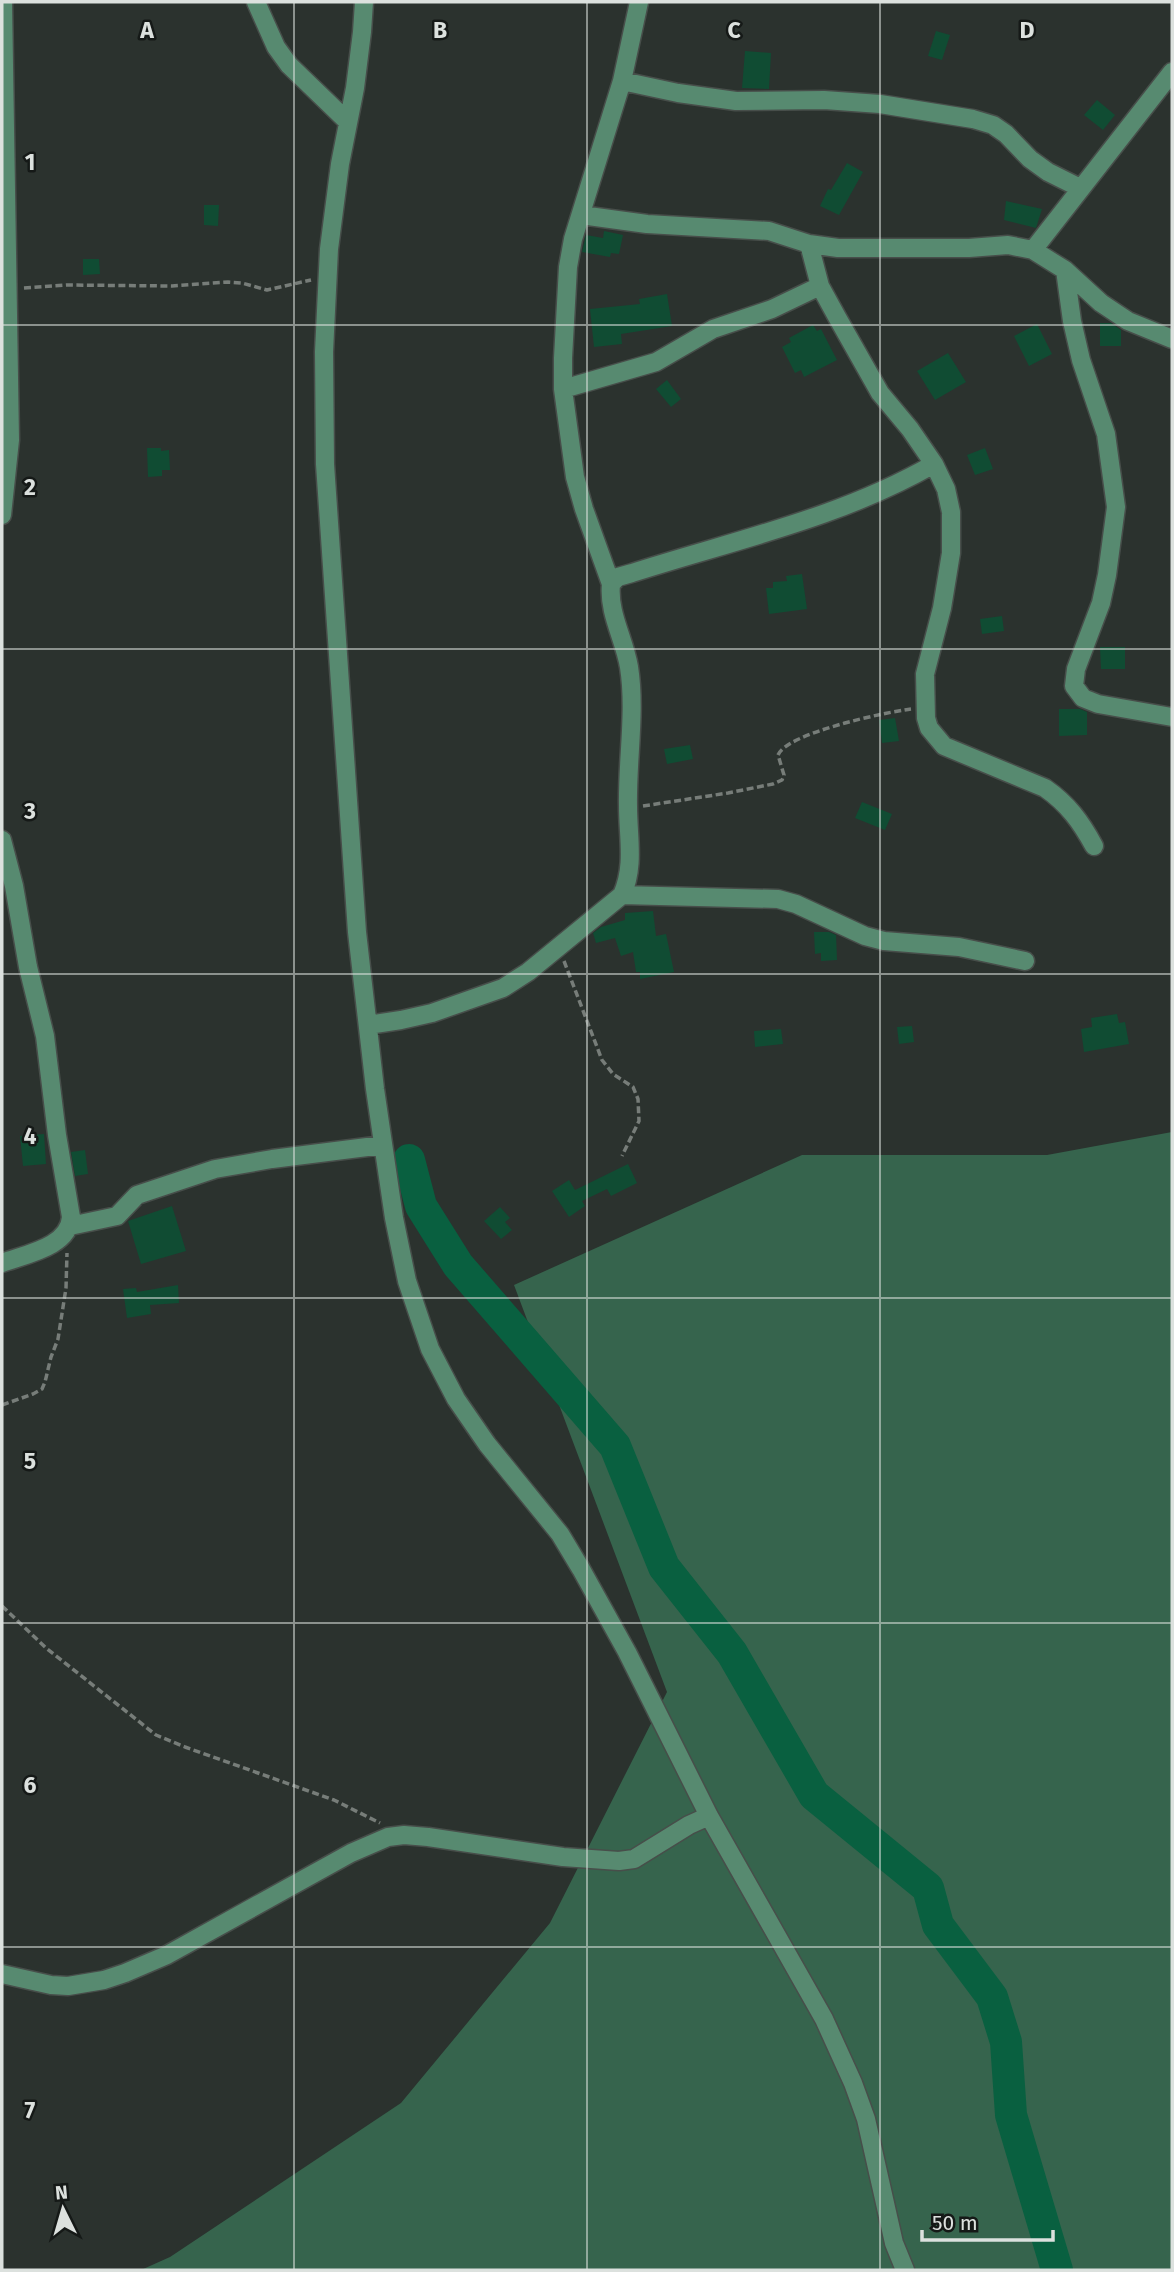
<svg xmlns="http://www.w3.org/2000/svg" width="1174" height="2272" font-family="'Fira Sans',sans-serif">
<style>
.green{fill:#36644d}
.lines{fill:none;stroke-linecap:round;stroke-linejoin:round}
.river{stroke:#096040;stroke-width:32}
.building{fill:#104c33}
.minor-casing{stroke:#474e4a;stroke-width:21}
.path{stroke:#777d79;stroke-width:3.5;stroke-dasharray:7 3.5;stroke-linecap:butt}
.minor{stroke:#578a70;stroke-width:18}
.grid{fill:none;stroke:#dce1de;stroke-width:2;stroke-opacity:0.55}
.grid-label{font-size:23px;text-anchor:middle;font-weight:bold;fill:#dce1de;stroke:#151917;stroke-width:5;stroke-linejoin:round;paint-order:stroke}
</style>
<rect width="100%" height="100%" fill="#2b322e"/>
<path class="green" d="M1172 1132V2270H141L170 2257 401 2103 550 1923 667 1692 514 1285 802 1155H1047Z"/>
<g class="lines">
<path class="river" d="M409 1160 421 1206 458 1265 615 1446 664 1567 732 1653 814 1795 928 1888 938 1925 992 1997 1006 2042 1011 2115 1057 2270"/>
</g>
<path class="building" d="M936 31 950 35 942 60 928 56Z
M745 51 771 53 769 89 742 88Z
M1097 100 1115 115 1103 130 1084 115Z
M847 163 863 172 839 215 820 206 828 189 831 190Z
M1006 201 1042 209 1036 228 1004 220Z
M204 205H219L218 226 204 225Z
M604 231 623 235 619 254 611 253 610 257 582 252 586 235 603 238Z
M83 259H99L100 274 83 275Z
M667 294 672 326 621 334 622 344 594 347 590 309 640 304 639 299Z
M1100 323H1111L1121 330V346H1100Z
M1037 324 1052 354 1029 366 1014 336Z
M813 325 817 331 821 329 837 360 804 377 801 370 795 373 782 347 791 342 789 338Z
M948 353 966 382 935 400 917 371Z
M667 380 681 399 671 407 656 389Z
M147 448H161V451L169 450 170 470H162V476L148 477Z
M985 448 993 469 975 475 967 455Z
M802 574 807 609 769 614 766 588H773V582L787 581 786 576Z
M1002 616 1004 631 982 634 980 619Z
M1100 647H1125V669H1101Z
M1059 709H1080L1087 712V735L1059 736Z
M895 718 899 741 882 743 879 720Z
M690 745 693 759 667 764 664 749Z
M862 802 892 814 885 830 855 818Z
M653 911 656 936 666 934 674 972 640 979V972H636L633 952 621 956 615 938 596 943 593 933 601 927 625 920V913Z
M814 932H829L836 935 837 960 821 961V953L815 954Z
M1117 1014 1119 1023 1125 1022 1129 1044 1084 1052 1081 1029 1092 1027 1091 1018Z
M912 1026 914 1042 899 1044 897 1027Z
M781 1029 783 1044 755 1047 754 1031Z
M44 1134 46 1164 23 1166 20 1136Z
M85 1150 88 1174 75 1176 71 1152Z
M628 1164 637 1183 611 1196 607 1189 582 1201 585 1206 569 1217 552 1191 569 1180 575 1190Z
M172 1206 186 1251 141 1264 128 1221Z
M500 1207 510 1218 505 1222 512 1230 501 1239 484 1221Z
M178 1285 179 1303 150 1305 151 1314 127 1318 123 1289 136 1288 137 1292Z"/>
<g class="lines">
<g class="minor-casing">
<path id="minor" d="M256 2 276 47 289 65 348 122
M364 2 362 32 355 88 340 164 329 249 324 352 325 464 357 932 375 1089 394 1218 407 1281 430 1349 456 1399 487 1444 560 1534 581 1569 627 1652 709 1816 824 2019 853 2083 866 2119 894 2243 905 2270
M622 81 678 93 736 101 824 100 880 104 973 119 993 125 1006 134 1030 159 1048 172 1080 188
M581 215 647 224 769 231 809 244 838 248H969L1008 245 1033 250 1065 270 1101 303 1128 321 1172 339
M809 244 820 286 837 317 880 393 910 429 934 464 946 489 951 512V553L942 608 925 674 926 718 929 728 944 746 1045 788C1068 804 1081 822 1094 846
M1033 250 1172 72
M1065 270 1072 321 1081 360 1106 434 1116 507 1107 575 1101 603 1076 669 1074 686 1083 698 1098 704 1172 717
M563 389 656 362 713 329 772 309 820 286
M2 515 10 440 3 2
M611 584 584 509 575 477 563 389V358L568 267 573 239 622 81 639 2
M2 840 14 886 28 967 45 1036 57 1135 71 1217C69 1247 26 1254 2 1263
M622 895 778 899 796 904 865 936 884 941 959 947 1025 961
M368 1025 401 1020 432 1013 503 988 528 972 622 895C635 865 628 838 628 806 627 760 636 712 629 667 624 638 608 613 611 584L618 577 632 573C735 540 840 518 934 464
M70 1226 117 1216 137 1195 215 1169 272 1159 383 1145
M2 1974 51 1985 68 1986 104 1980 125 1973 167 1955 351 1853 388 1837 404 1835 428 1837 563 1857 619 1861 634 1859 689 1825 709 1816"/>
</g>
<path class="path" d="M24 288 66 285 172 286 228 282 242 283 267 290 311 280
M643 806 728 793 773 784 782 780 784 775 778 755C787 733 886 712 911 709
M564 961 602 1060 613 1074 633 1087 638 1099 639 1121 622 1156
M2 1405 33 1394 42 1389 45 1382 51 1357 58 1339 66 1288 67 1253
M2 1606 46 1648 156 1735 185 1747 334 1800 380 1823"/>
<use href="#minor" class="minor"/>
</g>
<path class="grid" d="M294 2V2270M587 2V2270M880 2V2270M2 325H1172M2 649H1172M2 974H1172M2 1298H1172M2 1623H1172M2 1947H1172"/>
<g class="grid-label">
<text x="147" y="38">A</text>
<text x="440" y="38">B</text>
<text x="734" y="38">C</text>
<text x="1027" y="38">D</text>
<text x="30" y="170">1</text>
<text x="30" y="495">2</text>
<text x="30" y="819">3</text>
<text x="30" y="1144">4</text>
<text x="30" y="1469">5</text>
<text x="30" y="1793">6</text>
<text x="30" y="2118">7</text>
</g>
<rect width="1174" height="2272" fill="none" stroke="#dce1de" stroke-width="7"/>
<g transform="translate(63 2209) rotate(355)" stroke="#151917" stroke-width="5" paint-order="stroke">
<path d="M0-5L12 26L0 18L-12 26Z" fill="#dce1de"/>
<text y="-10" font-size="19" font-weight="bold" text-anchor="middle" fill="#dce1de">N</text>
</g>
<path d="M922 2230v10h131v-10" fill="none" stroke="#dce1de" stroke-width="3.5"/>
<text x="932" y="2230" font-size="21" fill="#dce1de" stroke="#151917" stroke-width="5" paint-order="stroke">50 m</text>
</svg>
